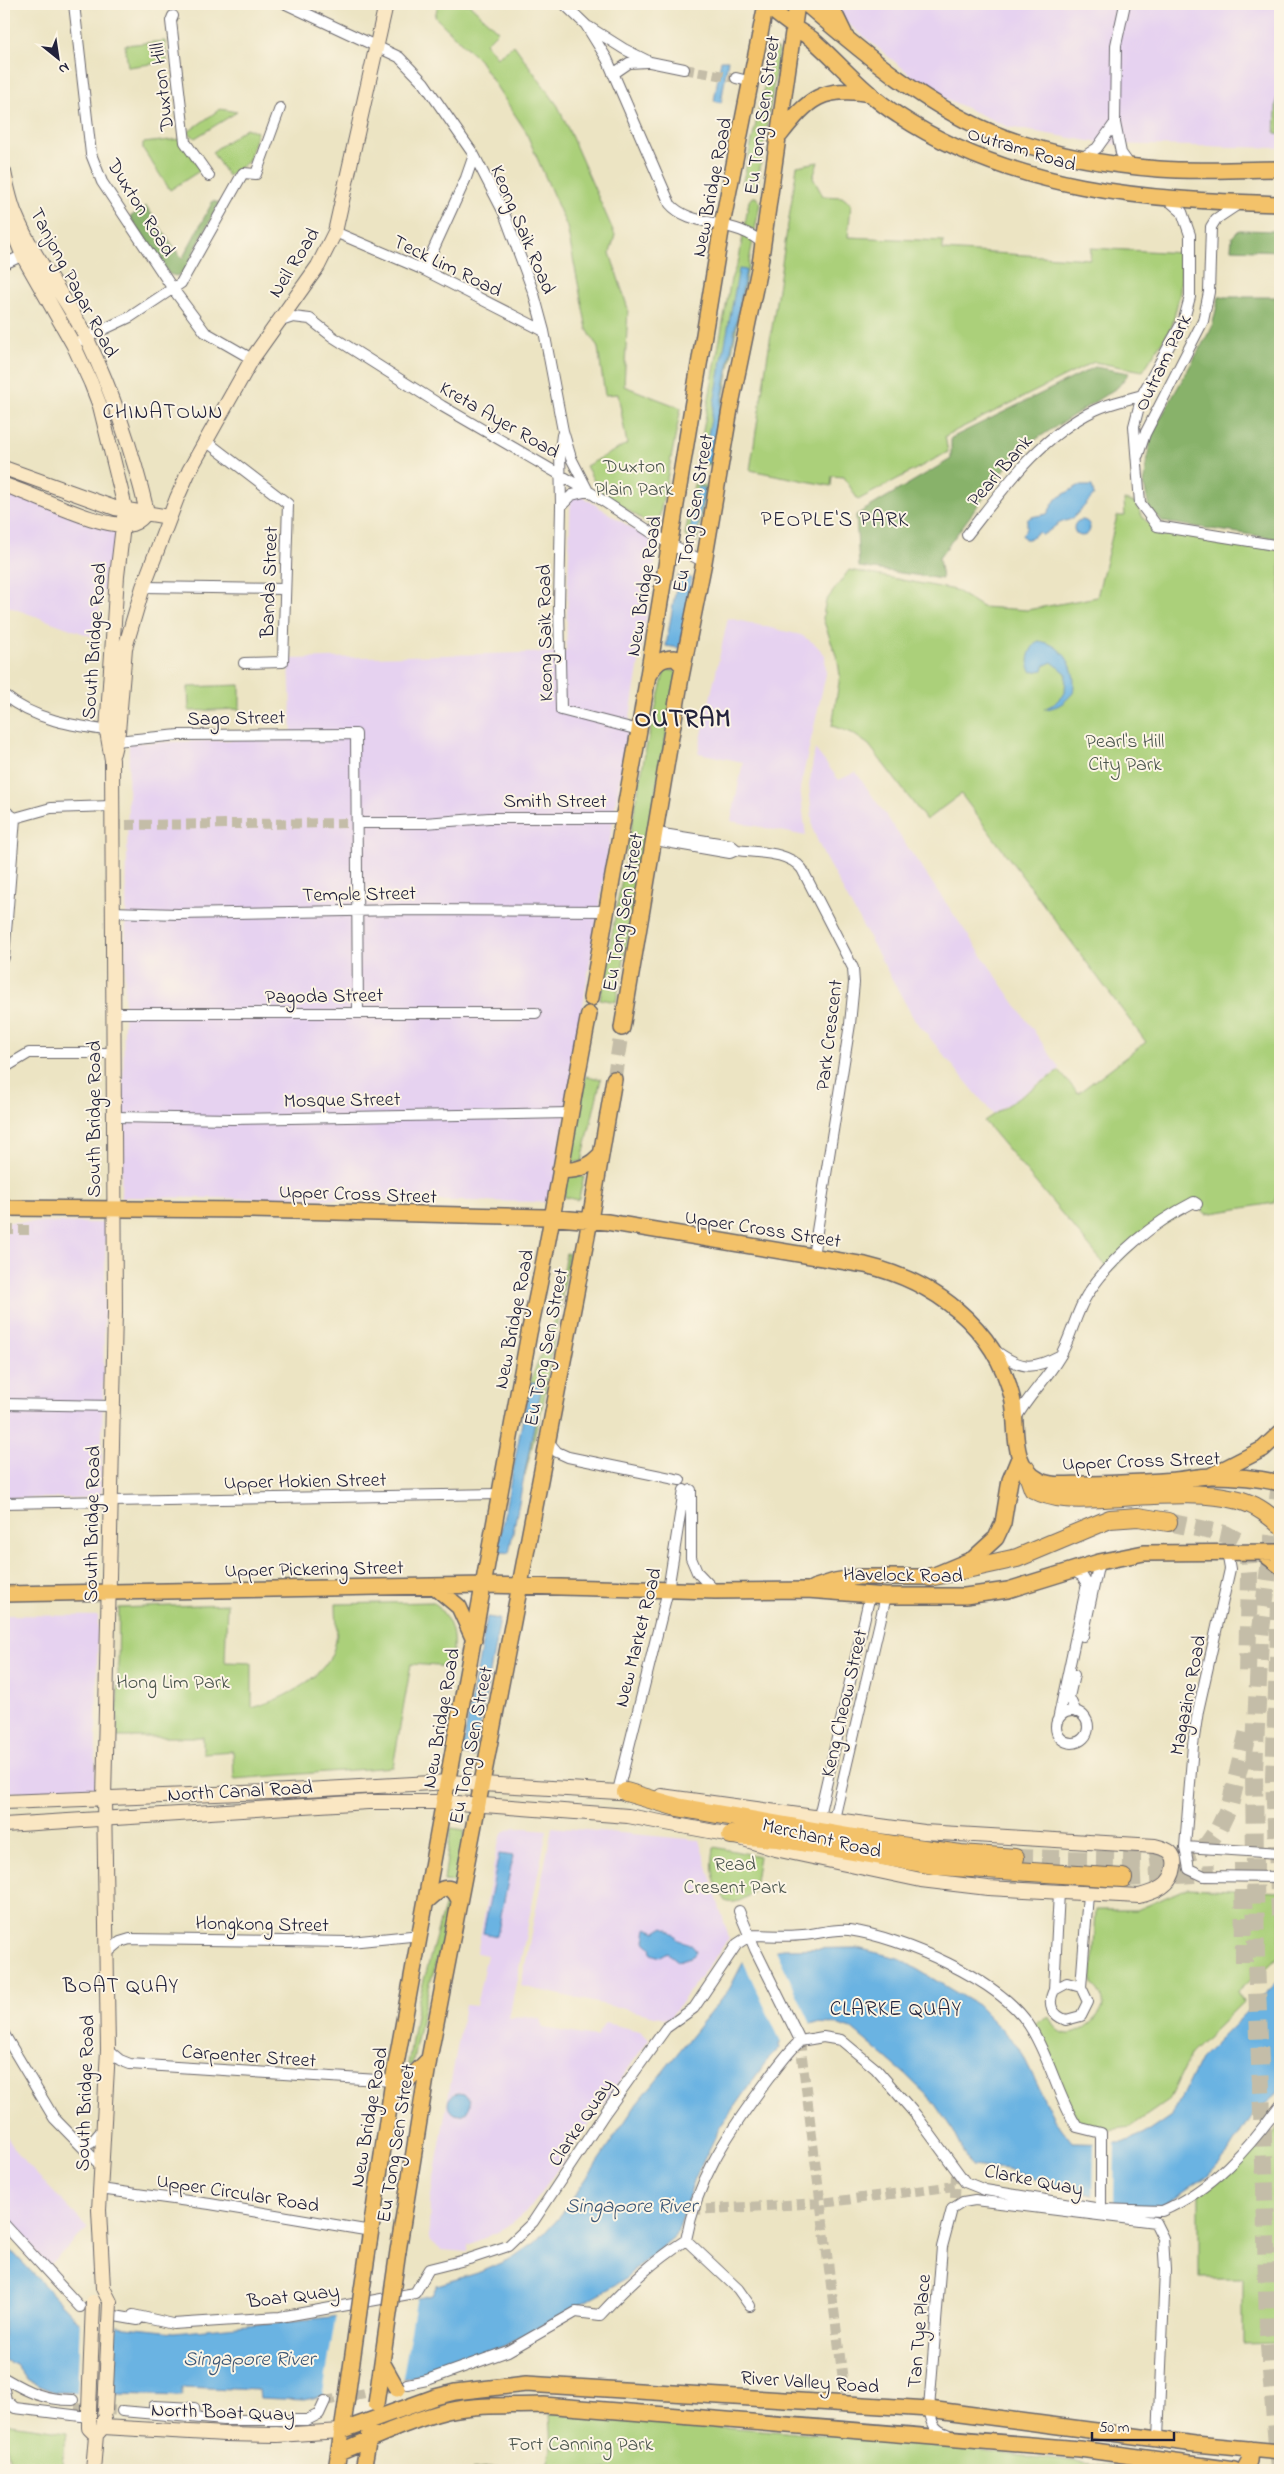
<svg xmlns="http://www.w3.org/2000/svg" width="1284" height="2474" font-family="'Indie Flower',sans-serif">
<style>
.built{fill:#e6d2f0}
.green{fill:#abd07a;stroke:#66795a}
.forest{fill:#88b26a;stroke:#556a52}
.water{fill:#6ab3e2;stroke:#466a8e}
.pier{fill:#ece4c3}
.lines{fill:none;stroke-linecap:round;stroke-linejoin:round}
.street-tunnel{stroke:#c4bda8;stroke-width:10;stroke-dasharray:10 5;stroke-linecap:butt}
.primary-tunnel{stroke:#c4bda8;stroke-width:15;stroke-dasharray:15 8;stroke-linecap:butt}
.highway-tunnel{stroke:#c4bda8;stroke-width:18;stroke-dasharray:18 9;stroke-linecap:butt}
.street-casing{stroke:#69666b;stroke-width:12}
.secondary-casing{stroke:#69666b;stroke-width:16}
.primary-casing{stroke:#69666b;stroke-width:18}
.highway-casing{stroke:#69666b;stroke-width:20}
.street{stroke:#fff;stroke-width:10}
.secondary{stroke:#fae7c3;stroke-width:14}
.primary{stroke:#f3c26a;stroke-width:15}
.highway{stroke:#f3c26a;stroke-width:18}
.secondary-bridge-casing{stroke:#69666b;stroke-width:16;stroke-linecap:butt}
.primary-bridge-casing{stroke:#69666b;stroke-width:18;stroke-linecap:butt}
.secondary-bridge{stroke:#fae7c3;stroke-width:14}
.primary-bridge{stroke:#f3c26a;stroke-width:15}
.labels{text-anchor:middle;stroke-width:4;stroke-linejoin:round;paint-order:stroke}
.street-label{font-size:20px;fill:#22223b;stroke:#fcf5e5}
.park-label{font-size:20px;fill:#4b564e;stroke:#fcf5e5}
.neighbourhood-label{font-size:21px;letter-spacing:1px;fill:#22223b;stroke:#fcf5e5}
.water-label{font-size:21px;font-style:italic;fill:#3b5575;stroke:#fcf5e5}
.district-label{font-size:25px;font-weight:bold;letter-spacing:1px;fill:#22223b;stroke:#fcf5e5}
</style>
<rect width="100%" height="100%" fill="#fcf5e5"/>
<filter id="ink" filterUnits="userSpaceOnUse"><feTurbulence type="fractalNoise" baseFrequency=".02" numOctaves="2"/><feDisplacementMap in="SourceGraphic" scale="10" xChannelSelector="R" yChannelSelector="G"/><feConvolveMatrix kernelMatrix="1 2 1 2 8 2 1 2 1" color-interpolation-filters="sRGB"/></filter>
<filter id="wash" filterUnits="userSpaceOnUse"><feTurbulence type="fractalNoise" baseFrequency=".0096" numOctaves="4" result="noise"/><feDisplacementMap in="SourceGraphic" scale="20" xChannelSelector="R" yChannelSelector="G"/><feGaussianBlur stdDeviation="1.12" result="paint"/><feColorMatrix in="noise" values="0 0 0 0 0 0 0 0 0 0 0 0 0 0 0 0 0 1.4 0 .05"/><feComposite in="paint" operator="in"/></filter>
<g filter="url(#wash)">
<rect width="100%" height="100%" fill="#ece4c3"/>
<path class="built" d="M824 4H1280V148L1106 144 1008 127 933 93Z
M4 489 119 527 93 637 4 605Z
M571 489 658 545 551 1202 121 1197 129 743 292 738 289 659 566 652Z
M728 618 801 635 815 644 825 655 826 674 800 788 806 836 731 821 743 762 698 753Z
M815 749 839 780 856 772 1060 1069 993 1114 914 1019 824 856 813 830 809 785Z
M4 1222 106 1223 101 1498H4Z
M4 1615 98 1616 95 1791 4 1793Z
M515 1827 547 1830 509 2018 526 2016 540 2019 543 2028 596 2037 605 2023 640 2031 649 2039 531 2207 517 2219 498 2232 468 2245V2252L441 2250 429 2239V2230L430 2201 449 2092 465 2005 476 2006 487 1955 477 1953 497 1847 503 1832Z
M552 1827 699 1840 729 1938 669 2019 521 1986Z
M6 2135 18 2155 88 2228 48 2266 4 2214V2137Z"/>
<path class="green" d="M438 4H469L498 31 486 43 497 57 514 45 558 106 615 235 610 253 628 309 624 386 681 408 657 529 600 492 586 466 627 444 618 394 605 395 598 348 587 329 567 227 525 130 479 60 435 17Z
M165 41 167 62 128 67 125 45Z
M776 48 779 51 757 186 742 185 768 70Z
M1278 66 1280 71V134L1275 133Z
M220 109 237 112 195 138 188 132Z
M246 128 257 132 249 161 228 176 212 152Z
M180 139 201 170 170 190 143 149V143Z
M818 162 813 178 823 196 842 197 851 204 848 237 943 241V250L1090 259 1091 248 1182 253 1180 292 1172 326 1143 371 1094 362 945 436 948 452 858 500 844 477 832 476 831 486 750 470 797 166Z
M752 197H756L760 203 711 465 697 463 731 279 739 259 749 201Z
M694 484 707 486 697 542 685 536Z
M1124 500 1136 503 1143 518 1155 529 1280 550V1181L1274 1203 1206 1214 1197 1204 1140 1241 1111 1272 984 1121 1059 1071 1078 1093 1146 1042 961 794 926 820 869 745 852 733 832 726 840 676 838 661 823 619 824 610 826 601 849 570 955 590 982 607 1027 610 1097 597 1117 516H1125Z
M665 669 678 672 616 1002 600 999 646 748Z
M240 685V709L189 711 188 687Z
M586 1076 601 1079 582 1161 574 1163 571 1159Z
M567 1175 584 1177 579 1198 577 1200 565 1197 564 1195Z
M566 1253 569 1254 544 1399 525 1475 542 1385 530 1382 553 1324Z
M434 1602C456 1626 455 1636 451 1667L411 1664 393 1767 234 1779 233 1751 203 1753V1737H117L119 1608 227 1604 225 1662 252 1663V1708C284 1699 331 1676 336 1640 338 1629 336 1616 336 1604Z
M451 1828 465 1830 457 1882 444 1881Z
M714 1847 759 1856 753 1893C744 1899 735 1905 725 1901 712 1879 711 1871 714 1847Z
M1187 1888 1280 1892V1956L1272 1961 1238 1992 1243 2002 1191 2053 1169 2100 1130 2127 1101 2131 1081 2124 1071 2108 1033 2025 1048 2016C1053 2024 1058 2033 1068 2034 1080 2035 1106 2013 1103 2001 1101 1994 1096 1989 1092 1984L1096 1910H1137Z
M449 1896 453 1901 425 2002 412 2065H408L418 2002 446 1899Z
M1280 2125V2343L1243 2344V2278H1199V2194L1267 2140Z
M550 2413 884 2440 1143 2470H472L549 2462 552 2449Z
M4 2423 67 2432 61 2470 10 2463C8 2449 4 2437 4 2423Z"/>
<path class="forest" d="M213 201 219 203 184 272 176 276 169 274 130 217 146 206 182 259Z
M1239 230 1280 231V539L1163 522 1149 508 1144 484 1151 435 1212 327 1219 297H1278L1280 251 1231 249 1232 237Z
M1095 367 1129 373 1118 387 1019 450 939 558 942 579 859 567 856 515 951 459V438Z"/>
<path class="water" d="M721 60H728L721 103 714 101Z
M739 269 746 270 710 463 703 462Z
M1078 486H1092L1094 495C1093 497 1075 516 1073 518 1068 521 1063 521 1058 524 1052 528 1049 532 1042 535L1039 532 1029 539H1025L1022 535 1027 528V520L1031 517 1047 514 1056 499Z
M698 487 705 488 695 540 689 537Z
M1074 528a8 8 0 1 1 16 0a8 8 0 1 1-16 0Z
M678 576 692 578 680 648 666 646Z
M1038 641C1064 644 1078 669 1073 693 1064 703 1058 708 1044 709L1054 704 1065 693 1066 673 1052 662 1045 665 1043 670 1032 672C1024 662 1030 648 1038 641Z
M530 1382 542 1385 509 1553 497 1551Z
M487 1617 500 1619 474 1757 461 1755Z
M499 1854 513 1856 497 1936 483 1933Z
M664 1927 669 1929 678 1940C685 1942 694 1944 696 1952L693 1956 678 1961 668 1953 661 1957 652 1954 651 1947 645 1942 647 1928 656 1932Z
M857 1948 898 1958 977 2005 1019 2047 1053 2117 1072 2142 1122 2143 1150 2131 1172 2116 1200 2059 1280 1979V2090L1251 2116 1228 2153 1206 2177 1163 2206H1129L1007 2170 971 2166 954 2132 932 2100 905 2074 852 2029 836 2024 811 2023 779 2043 780 2048 765 2063 720 2127 695 2178 675 2236 619 2283 504 2346 434 2372 304 2400 260 2398 259 2390 182 2387V2396L55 2392 28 2381 16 2365 4 2360V2243L79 2322 174 2332 332 2317 432 2295 437 2285 480 2272 512 2258 538 2240 565 2210 636 2105 730 1988 745 1958 782 1949Z
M448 2104a11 11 0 1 1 22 0a11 11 0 1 1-22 0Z"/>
<path class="pier" d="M775 1948 812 2026 782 2044 742 1959 744 1956Z
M1094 2140 1115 2141 1114 2204 1093 2199Z
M417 2296 402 2382 322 2399 336 2314Z
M80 2319 117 2323 113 2397 77 2395Z"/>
</g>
<g filter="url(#ink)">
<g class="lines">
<path class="street-tunnel" d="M684 69 736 78
M111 825 357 823
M4 1230H31
M800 2041 846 2404
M955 2198 956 2175
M691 2210 822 2203 955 2186
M325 2401 400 2386
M75 2408 122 2411"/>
<path class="primary-tunnel" d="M614 1079 622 1028"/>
<path class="highway-tunnel" d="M1168 1522 1225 1534 1242 1543 1248 1560 1249 1574 1247 1675
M1280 1602 1274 1779 1280 1916
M1015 1858 1148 1861 1180 1857 1207 1845 1219 1828 1230 1805 1248 1731
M1243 1863 1244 1962
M1123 1878 1215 1873
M1279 2470 1268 2334 1265 2189 1256 1961 1254 1771 1260 1637 1280 1484"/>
<g class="street-casing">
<path id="street" d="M74 4 91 154 102 182 173 289 205 332 252 359
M286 4 399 57 424 83 474 155 504 213 534 294 544 331 563 431 571 458 588 491
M564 4 586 25 607 59 670 204C690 228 738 218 764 245
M1125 4 1116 45 1115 123 1121 153 1131 167
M173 16 171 21 185 142 209 176
M589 27 624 49 650 62 684 69
M613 74 629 63 647 62
M736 78 752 82
M1082 158 1097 148 1115 123
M1166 198 1182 212 1190 235V297L1184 319 1142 395 1134 426 1140 503 1157 526 1280 546
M335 232 424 270 544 331
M4 264 28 253
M424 270 466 178 474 155
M278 322 293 317 310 319 333 337 442 406 588 491 663 540 704 562
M81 340 130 317 181 283 243 173 256 174 280 108
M562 435 560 450 561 506 559 605 561 710 639 730
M206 441 288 504 283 662 244 663
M1138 455 1145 434 1203 321 1209 292 1211 227 1216 219 1240 203
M561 506 572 495 588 491
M967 535C1004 488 1039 437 1095 410 1109 403 1127 400 1142 395
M143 587 284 589
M4 695C34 720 74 726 112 731
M116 741 179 735 356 734 358 1012
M4 810 15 818
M15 818 51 808 111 806
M357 823H425L489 818H624
M657 833 731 845 737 850
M655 840 730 853 737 850C758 853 788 851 802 869L853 968 854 983 850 1024 813 1256
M112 912 178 914 403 910 607 911
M4 957 15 818
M114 1013H536
M4 1068 29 1053H113
M115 1117 232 1119 570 1113
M993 1349C1020 1369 1031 1371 1061 1355
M4 1404 113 1406
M1015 1420C1027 1397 1046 1380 1059 1358 1071 1339 1075 1314 1087 1295 1113 1255 1153 1223 1194 1202L1197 1204
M547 1440 557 1452 568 1457 680 1480
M691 1490V1558L697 1572 715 1591
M4 1503 499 1494
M1227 1552 1230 1569 1198 1711 1193 1745 1185 1847 1189 1869 1204 1876 1280 1877
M1083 1636 1099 1562
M1074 1675 1069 1697 1076 1712
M1056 1727a16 16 0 1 1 32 0a16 16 0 1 1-32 0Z
M1058 1720 1087 1584 1082 1576 1073 1570
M618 1791 668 1590 684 1490
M819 1816 870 1595
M834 1819 886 1596
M1185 1847 1280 1853
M739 1911 755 1949 798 2036
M751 1935C768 1935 786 1937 803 1935 817 1934 835 1928 849 1930 901 1937 1000 1980 1029 2025 1050 2057 1057 2096 1077 2127L1101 2133V2207
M107 1953 120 1942 130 1939 350 1942 421 1935
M1081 1987 1088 1894
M1054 1990 1067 1983 1081 1987 1088 2002 1081 2016 1066 2020C1052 2015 1047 2004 1054 1990L1059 1892
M4 2034 54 2118 102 2167
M108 2050 120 2060 130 2064 393 2081
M76 2140 91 2143 104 2128
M100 2189 210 2204 371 2231
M4 2224 80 2307
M686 2240 738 2289 750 2306
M133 2315 173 2324 280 2317 415 2293 429 2269 469 2259 508 2246 533 2222 605 2113 666 2028 694 2008 737 1944 751 1935
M115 2316 138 2320
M4 2378C28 2392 44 2400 73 2400
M407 2384 427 2380 508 2351 576 2312 600 2315C627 2286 653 2261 686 2240 697 2180 725 2138 761 2089 773 2073 785 2055 800 2041L823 2037 841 2040 876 2069 916 2115 965 2182 985 2190 1101 2209 1162 2211C1212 2190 1249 2148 1280 2105
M4 2390 6 2400 15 2408 89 2417
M154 2406 194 2408 195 2416
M122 2411 224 2420H307L319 2414 325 2401
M947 2434C933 2430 932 2422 929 2409L942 2247 952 2209 963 2202 975 2200 1155 2222 1163 2238 1165 2270 1158 2439"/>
</g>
<g class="secondary-casing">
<path id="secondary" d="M4 172C7 187 10 202 16 216 34 260 66 296 87 339 113 393 133 453 147 512 143 517 139 522 132 524 104 531 34 494 4 485
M4 209 23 256 73 344 91 383 100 406 123 499 125 509 117 576 107 731 112 760 115 1312 104 1798 108 2050 99 2210 103 2288 110 2302
M4 468 115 508 169 517
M113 753 118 732 125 648 143 587 177 498 189 471 252 359 318 266 335 232 386 4
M4 1802 270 1792 449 1782 635 1793
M4 1825 368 1802H445L628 1816 731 1835 775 1849 921 1880 988 1888 1139 1896C1155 1892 1172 1886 1174 1867 1175 1862 1174 1856 1170 1852 1167 1849 1159 1847 1155 1846L924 1832 661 1796
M89 2410V2428L96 2435
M103 2427 225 2434 277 2435 341 2431
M93 2470 96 2435 103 2427 104 2419"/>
</g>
<g class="primary-casing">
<path id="primary" d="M764 4C774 12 784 20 794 27 800 32 807 35 813 40 841 65 866 95 898 115 1013 191 1147 200 1280 204
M806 4C865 55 929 109 1003 137 1052 155 1107 165 1159 169 1199 172 1240 169 1280 169
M830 4 844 33
M780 135C809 98 822 86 871 94
M649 674C657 662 661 658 675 658L683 666
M591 998 639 730 722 225 766 4
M622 1028 681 677 704 562 730 409 760 264 797 4
M560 1170C576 1172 589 1167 600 1155
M4 1208 250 1210 545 1217 607 1222 865 1265C933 1281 995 1326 1012 1397 1019 1426 1008 1463 1039 1480 1051 1487 1070 1484 1084 1484 1114 1484 1144 1482 1175 1480 1187 1479 1200 1476 1212 1476 1235 1476 1258 1478 1280 1483
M1212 1475 1263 1449 1280 1433
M1263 1553 1280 1566
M434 1586 459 1607 474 1640
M813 1588 835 1581 858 1577H930L973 1559 996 1538 1003 1523 1010 1480 1019 1458
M4 1594 484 1585 715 1591 807 1590 886 1596H965L1008 1590 1099 1562 1144 1553 1280 1552
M427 1901C440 1889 450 1880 459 1900
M393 2081H407L429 2059
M398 2251 429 2059 590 1220 614 1079
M362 2290 393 2081 529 1333C553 1227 568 1120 589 1014
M341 2431 435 2397 455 2392 526 2384 929 2409 1195 2444 1280 2452
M339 2452C374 2438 410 2420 447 2411 479 2404 512 2406 544 2405L1080 2449 1234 2470
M336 2470 345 2411
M363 2470 370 2432
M1244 2470 1249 2461 1250 2449"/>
</g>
<g class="highway-casing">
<path id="highway" d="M1026 1469 1033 1489C1056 1501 1078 1499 1104 1498 1144 1496 1207 1489 1245 1502 1257 1506 1271 1516 1280 1525
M930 1577 1017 1558 1110 1519 1138 1517 1168 1522
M626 1792 677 1807 894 1845 961 1854 1015 1858
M731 1835 777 1838 939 1866 1123 1878"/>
</g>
<use href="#street" class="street"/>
<use href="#secondary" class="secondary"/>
<use href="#primary" class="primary"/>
<use href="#highway" class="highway"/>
<g class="secondary-bridge-casing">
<path id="secondary-bridge" d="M89 2410 93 2302
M105 2411 110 2302"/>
</g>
<g class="primary-bridge-casing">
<path id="primary-bridge" d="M383 2364 397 2389
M376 2404 398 2251
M345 2411 362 2290"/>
</g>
<use href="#secondary-bridge" class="secondary-bridge"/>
<use href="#primary-bridge" class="primary-bridge"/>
</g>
</g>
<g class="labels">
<g class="street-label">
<text transform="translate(161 87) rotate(-97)" y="7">Duxton Hill</text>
<text transform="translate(761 115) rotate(-82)" y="7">Eu Tong Sen Street</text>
<text transform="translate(1022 148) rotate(17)" y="7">Outram Road</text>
<text transform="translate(711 187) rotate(-79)" y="7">New Bridge Road</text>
<text transform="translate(142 207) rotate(58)" y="7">Duxton Road</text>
<text transform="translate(524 229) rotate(67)" y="7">Keong Saik Road</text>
<text transform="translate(293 262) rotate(-58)" y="7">Neil Road</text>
<text transform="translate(448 265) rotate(26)" y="7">Teck Lim Road</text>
<text transform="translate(75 282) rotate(62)" y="7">Tanjong Pagar Road</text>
<text transform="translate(1162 362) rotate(-64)" y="7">Outram Park</text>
<text transform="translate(500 419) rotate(30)" y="7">Kreta Ayer Road</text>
<text transform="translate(999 470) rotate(-49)" y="7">Pearl Bank</text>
<text transform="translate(692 513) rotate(-80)" y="7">Eu Tong Sen Street</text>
<text transform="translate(268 582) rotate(-88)" y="7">Banda Street</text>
<text transform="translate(643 586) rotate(-81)" y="7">New Bridge Road</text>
<text transform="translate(544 633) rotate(-91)" y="7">Keong Saik Road</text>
<text transform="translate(93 641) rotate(-86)" y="7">South Bridge Road</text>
<text transform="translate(236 717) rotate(-1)" y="7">Sago Street</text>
<text x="555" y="807">Smith Street</text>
<text transform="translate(359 893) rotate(-1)" y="7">Temple Street</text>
<text transform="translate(622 912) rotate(-80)" y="7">Eu Tong Sen Street</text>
<text transform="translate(324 995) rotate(-1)" y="7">Pagoda Street</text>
<text transform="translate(828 1035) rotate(-83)" y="7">Park Crescent</text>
<text transform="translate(342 1099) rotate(-1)" y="7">Mosque Street</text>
<text transform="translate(93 1119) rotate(-90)" y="7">South Bridge Road</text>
<text transform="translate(358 1193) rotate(2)" y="7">Upper Cross Street</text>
<text transform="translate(763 1228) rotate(9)" y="7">Upper Cross Street</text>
<text transform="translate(513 1319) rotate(-79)" y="7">New Bridge Road</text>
<text transform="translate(545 1347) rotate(-79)" y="7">Eu Tong Sen Street</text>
<text transform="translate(1141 1460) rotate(-2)" y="7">Upper Cross Street</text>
<text transform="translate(305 1480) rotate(-1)" y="7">Upper Hokien Street</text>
<text transform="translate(91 1524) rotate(-89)" y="7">South Bridge Road</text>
<text transform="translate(314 1568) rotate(-1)" y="7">Upper Pickering Street</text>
<text transform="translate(903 1574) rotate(1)" y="7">Havelock Road</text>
<text transform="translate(637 1637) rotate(-76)" y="7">New Market Road</text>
<text transform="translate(1187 1695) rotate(-79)" y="7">Magazine Road</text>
<text transform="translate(843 1703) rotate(-77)" y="7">Keng Cheow Street</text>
<text transform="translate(440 1718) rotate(-80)" y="7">New Bridge Road</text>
<text transform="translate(470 1745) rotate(-79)" y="7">Eu Tong Sen Street</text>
<text transform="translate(240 1790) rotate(-3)" y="7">North Canal Road</text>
<text transform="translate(822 1837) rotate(13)" y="7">Merchant Road</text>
<text transform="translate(262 1923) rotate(1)" y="7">Hongkong Street</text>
<text transform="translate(249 2055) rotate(4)" y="7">Carpenter Street</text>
<text transform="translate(84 2093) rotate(-88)" y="7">South Bridge Road</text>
<text transform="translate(368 2117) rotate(-80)" y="7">New Bridge Road</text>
<text transform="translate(580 2122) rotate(-56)" y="7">Clarke Quay</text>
<text transform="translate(395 2143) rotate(-81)" y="7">Eu Tong Sen Street</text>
<text transform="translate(1034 2179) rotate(11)" y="7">Clarke Quay</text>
<text transform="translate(238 2192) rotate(9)" y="7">Upper Circular Road</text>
<text transform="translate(293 2295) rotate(-7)" y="7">Boat Quay</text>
<text transform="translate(918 2331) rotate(-85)" y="7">Tan Tye Place</text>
<text transform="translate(810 2381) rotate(4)" y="7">River Valley Road</text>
<text transform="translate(223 2411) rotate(2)" y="7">North Boat Quay</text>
</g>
<g class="park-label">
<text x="634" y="472">Duxton<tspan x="634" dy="23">Plain Park</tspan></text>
<text x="1125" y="747">Pearl's Hill<tspan x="1125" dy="23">City Park</tspan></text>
<text x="173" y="1688">Hong Lim Park</text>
<text x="735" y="1870">Read<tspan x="735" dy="23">Cresent Park</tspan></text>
<text x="581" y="2450">Fort Canning Park</text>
</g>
<g class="neighbourhood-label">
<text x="163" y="418">CHINATOWN</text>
<text x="835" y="526">PEOPLE'S PARK</text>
<text x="121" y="1992">BOAT QUAY</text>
<text x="896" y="2015">CLARKE QUAY</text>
</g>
<g class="water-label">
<text x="631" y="2212">Singapore River</text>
<text x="249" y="2365">Singapore River</text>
</g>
<g class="district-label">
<text x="683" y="726">OUTRAM</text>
</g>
</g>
<rect width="1284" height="2474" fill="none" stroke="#fcf5e5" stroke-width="20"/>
<g transform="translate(58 58) rotate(150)" stroke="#fcf5e5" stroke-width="4" paint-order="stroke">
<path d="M0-4L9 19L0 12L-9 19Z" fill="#22223b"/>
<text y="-8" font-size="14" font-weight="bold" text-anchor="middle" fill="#22223b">N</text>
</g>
<path d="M1092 2432v8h82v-8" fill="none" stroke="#22223b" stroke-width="2.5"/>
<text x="1099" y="2432" font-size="15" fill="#22223b" stroke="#fcf5e5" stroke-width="4" paint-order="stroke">50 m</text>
</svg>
